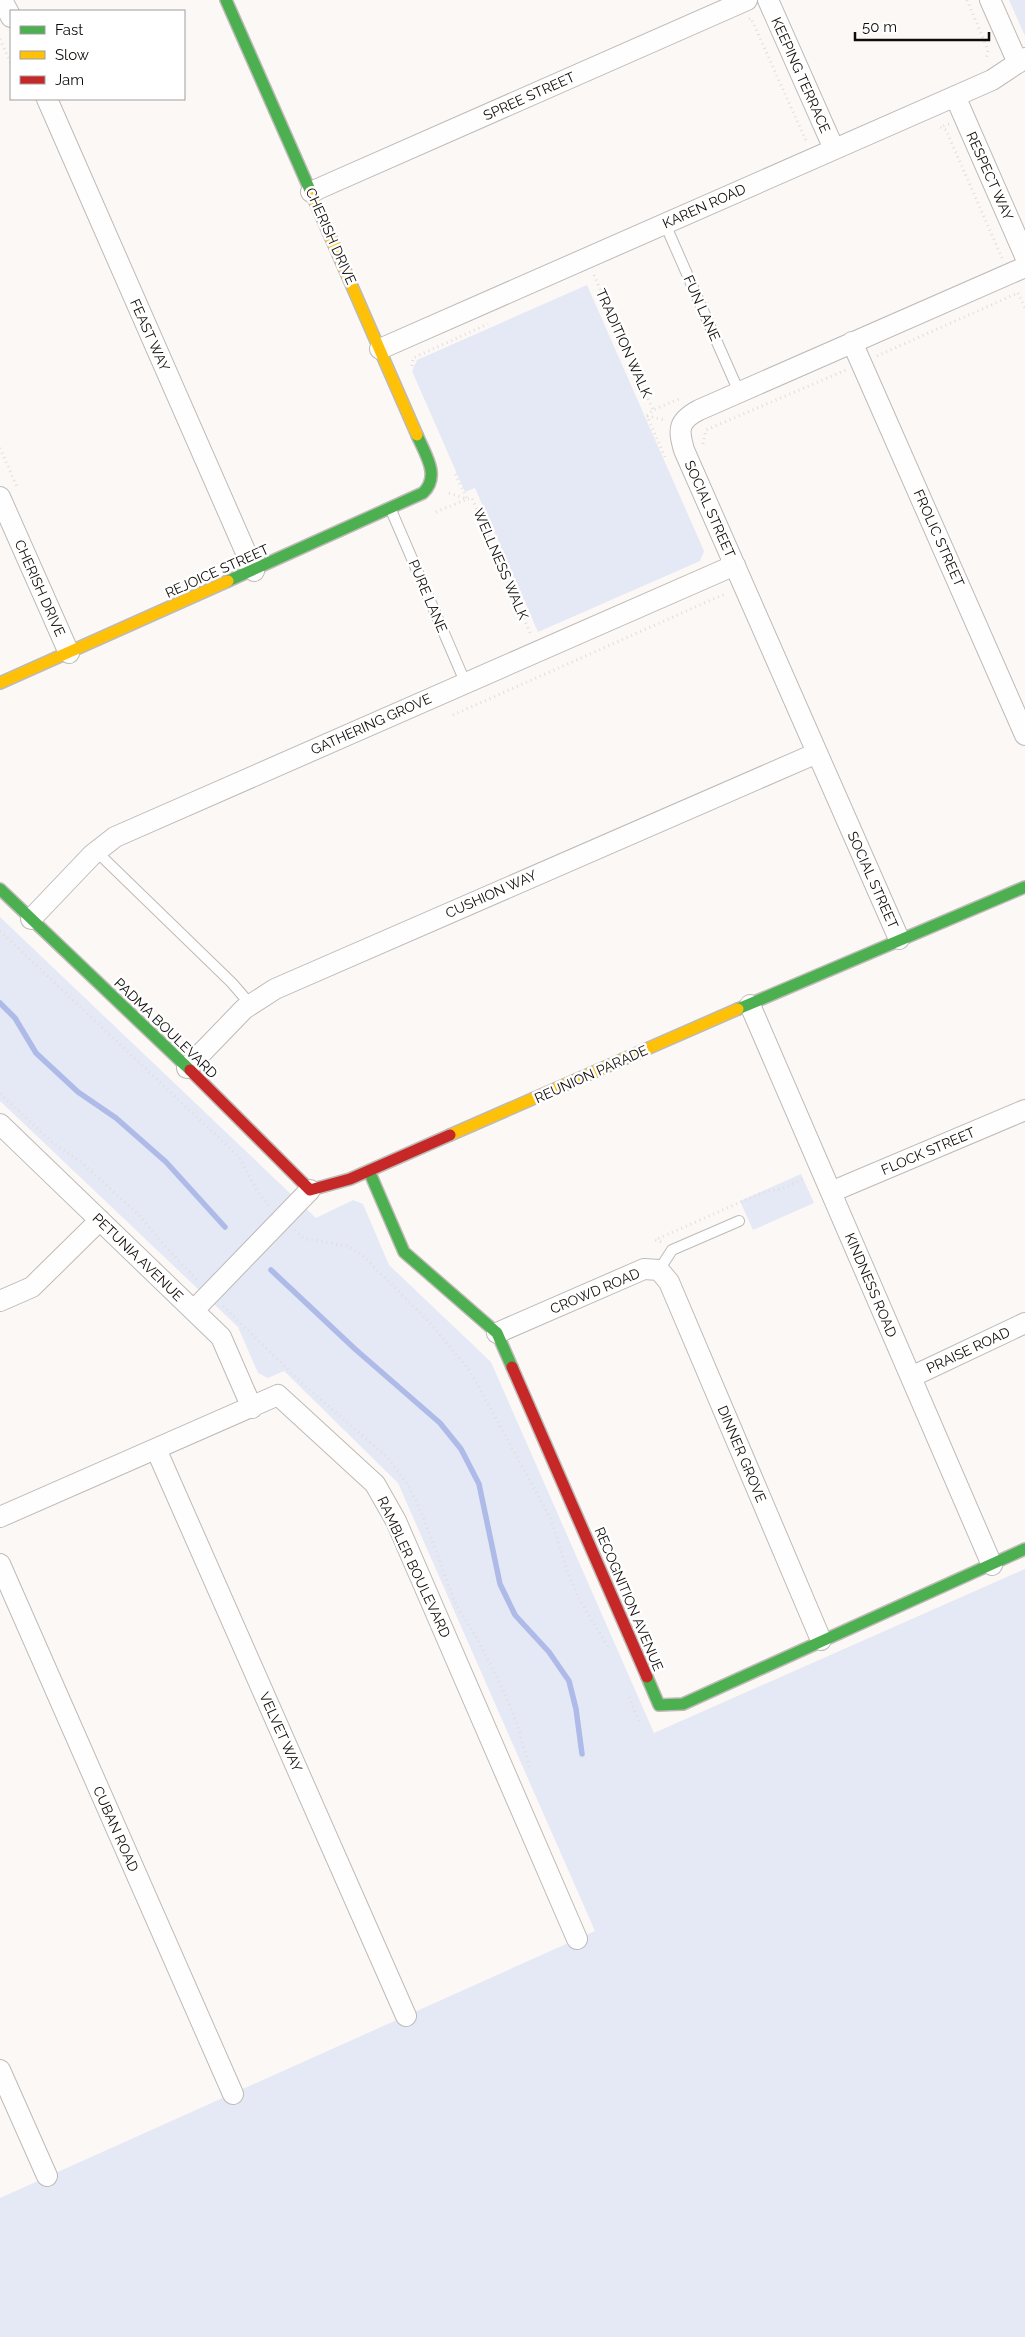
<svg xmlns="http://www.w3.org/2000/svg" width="1025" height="2337" font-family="Raleway,sans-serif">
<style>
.green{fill:#e5e8f5}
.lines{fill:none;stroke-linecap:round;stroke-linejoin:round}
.stream{stroke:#aebae7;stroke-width:5.5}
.lane-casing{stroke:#bebab7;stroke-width:12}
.street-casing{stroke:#bebab7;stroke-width:22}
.fast-casing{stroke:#bebab7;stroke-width:14}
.slow-casing{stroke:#bebab7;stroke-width:14}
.jam-casing{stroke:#bebab7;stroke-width:14}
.path{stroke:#e0dedd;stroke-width:3;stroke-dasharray:1 4;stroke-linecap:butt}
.lane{stroke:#fffefe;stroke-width:10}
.street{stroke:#fffefe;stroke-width:20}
.fast{stroke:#4caf50;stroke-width:11}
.slow{stroke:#ffc107;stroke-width:11}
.jam{stroke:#c62828;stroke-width:11}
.labels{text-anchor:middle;stroke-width:5;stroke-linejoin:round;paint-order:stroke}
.street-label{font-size:14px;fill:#110c09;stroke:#fff}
</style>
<rect width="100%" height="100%" fill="#fcf8f6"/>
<path class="green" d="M1009 0H1025V36Z
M587 285 704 551 700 561 538 632 475 488 465 492 412 371 417 360Z
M0 917 316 1218 353 1200 363 1204 389 1265 491 1362 654 1733 1025 1569V2337H0V2198L595 1931 398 1483 284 1371 268 1378 258 1373 238 1327 0 1101Z
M801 1174 814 1203 753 1230 740 1201Z"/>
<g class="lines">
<path class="stream" d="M0 1003 15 1018 36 1053 78 1092 116 1118 166 1162 225 1227
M271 1270 355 1349 440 1423 461 1449 479 1484 500 1584 515 1615 549 1652 569 1681 576 1709 582 1754"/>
<g class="lane-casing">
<path id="lane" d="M665 224 739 392
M391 510 466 684
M96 851 232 983 250 1004
M659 1270 672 1250 739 1221"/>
</g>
<g class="street-casing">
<path id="street" d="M2 0 11 17
M768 0 834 149
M990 0 1018 63
M955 96 1025 256
M47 99 254 571
M311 192 747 0
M852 342 1025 735
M380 349 992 80 1025 58
M0 497 69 653
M31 919 92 855 115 837 735 565
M899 939 684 450C678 429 678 421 699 410L1025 267
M750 1005 992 1565
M187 1068 244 1009 275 989 817 753
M0 1124 221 1337 252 1408
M831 1192 1025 1110
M0 1301 32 1287 100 1220
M194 1310 310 1190
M497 1333 644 1269 659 1270 669 1282 821 1640
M911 1377 1025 1323
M156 1449 406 2016
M0 1517 278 1395 375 1484 396 1521 577 1939
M0 1564 233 2094
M0 2070 47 2176"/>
</g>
<g class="fast-casing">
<path id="fast" d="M226 0 313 197
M228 581 423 493C441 476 425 454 417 435
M0 889 190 1070
M738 1009 1025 887
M369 1171 404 1252 497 1333 512 1367
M647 1677 659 1705 683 1704 1025 1549"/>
</g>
<g class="slow-casing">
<path id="slow" d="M313 197 417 435
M0 683 228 581
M450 1135 738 1009"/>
</g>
<g class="jam-casing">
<path id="jam" d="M190 1070 310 1190 350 1179 450 1135
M512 1367 647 1677"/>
</g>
<path class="path" d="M967 0 988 50 986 59
M749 19 751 18 807 143
M0 39 11 64
M949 124 940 127 946 130 1002 258
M594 275 653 410
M1018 293 1025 308
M877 356 1018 293
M412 366 413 358 488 324
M647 416 665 420
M703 444 706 430 846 370
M0 448 17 487
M665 457 647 416 653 410 679 399
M449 493 467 499 472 498 531 635
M436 512 467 499 455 473
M453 715 727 593
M0 931 239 1157 257 1191 269 1206
M0 1094 51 1141 81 1162 139 1215 163 1244 197 1280
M295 1230 303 1238 347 1246 361 1254 431 1324 470 1371 551 1519 567 1570 578 1597 608 1647
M661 1242 655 1240 761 1193 784 1188 805 1178
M223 1306 305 1386 387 1457 409 1486 424 1519 456 1605 478 1640 505 1694 517 1724 530 1769
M629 1697 640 1724"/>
<use href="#lane" class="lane"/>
<use href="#street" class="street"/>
<use href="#fast" class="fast"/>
<use href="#slow" class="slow"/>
<use href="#jam" class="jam"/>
</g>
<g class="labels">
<g class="street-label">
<text transform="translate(801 75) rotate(66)" y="5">KEEPING TERRACE</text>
<text transform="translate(529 96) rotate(-24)" y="5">SPREE STREET</text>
<text transform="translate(990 176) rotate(66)" y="5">RESPECT WAY</text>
<text transform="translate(704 206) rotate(-24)" y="5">KAREN ROAD</text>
<text transform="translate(331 236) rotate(66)" y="5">CHERISH DRIVE</text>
<text transform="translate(702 308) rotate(66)" y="5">FUN LANE</text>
<text transform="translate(150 335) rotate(66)" y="5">FEAST WAY</text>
<text transform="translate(624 343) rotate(66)" y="5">TRADITION WALK</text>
<text transform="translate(710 509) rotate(66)" y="5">SOCIAL STREET</text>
<text transform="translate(939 538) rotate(66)" y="5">FROLIC STREET</text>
<text transform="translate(501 564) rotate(67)" y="5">WELLNESS WALK</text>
<text transform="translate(217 571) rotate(-24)" y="5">REJOICE STREET</text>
<text transform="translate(40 588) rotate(66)" y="5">CHERISH DRIVE</text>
<text transform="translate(428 596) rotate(67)" y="5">PURE LANE</text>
<text transform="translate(371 724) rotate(-24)" y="5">GATHERING GROVE</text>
<text transform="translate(873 880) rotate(66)" y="5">SOCIAL STREET</text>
<text transform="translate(491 894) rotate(-24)" y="5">CUSHION WAY</text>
<text transform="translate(166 1028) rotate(44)" y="5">PADMA BOULEVARD</text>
<text transform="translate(591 1074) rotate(-24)" y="5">REUNION PARADE</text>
<text transform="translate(928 1151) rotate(-23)" y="5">FLOCK STREET</text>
<text transform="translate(138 1257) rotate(44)" y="5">PETUNIA AVENUE</text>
<text transform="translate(871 1285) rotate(67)" y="5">KINDNESS ROAD</text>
<text transform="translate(595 1291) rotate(-23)" y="5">CROWD ROAD</text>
<text transform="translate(968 1350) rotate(-25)" y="5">PRAISE ROAD</text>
<text transform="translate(742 1454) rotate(67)" y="5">DINNER GROVE</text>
<text transform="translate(414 1567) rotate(65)" y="5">RAMBLER BOULEVARD</text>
<text transform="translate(629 1599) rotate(67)" y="5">RECOGNITION AVENUE</text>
<text transform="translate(281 1732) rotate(66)" y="5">VELVET WAY</text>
<text transform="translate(116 1829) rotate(66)" y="5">CUBAN ROAD</text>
</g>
</g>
<rect x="10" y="10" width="175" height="90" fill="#ffffff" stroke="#a09e9d"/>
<rect x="20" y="26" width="25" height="8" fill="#4caf50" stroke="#a09e9d"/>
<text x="55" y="35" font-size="15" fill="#110c09">Fast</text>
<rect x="20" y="51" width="25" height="8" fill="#ffc107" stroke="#a09e9d"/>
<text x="55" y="60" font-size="15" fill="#110c09">Slow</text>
<rect x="20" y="76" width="25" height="8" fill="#c62828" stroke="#a09e9d"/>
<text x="55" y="85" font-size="15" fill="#110c09">Jam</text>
<path d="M855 32v8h134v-8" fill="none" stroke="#110c09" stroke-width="2.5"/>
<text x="862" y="32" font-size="15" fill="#110c09" stroke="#ffffff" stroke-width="4" paint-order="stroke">50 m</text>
</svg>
